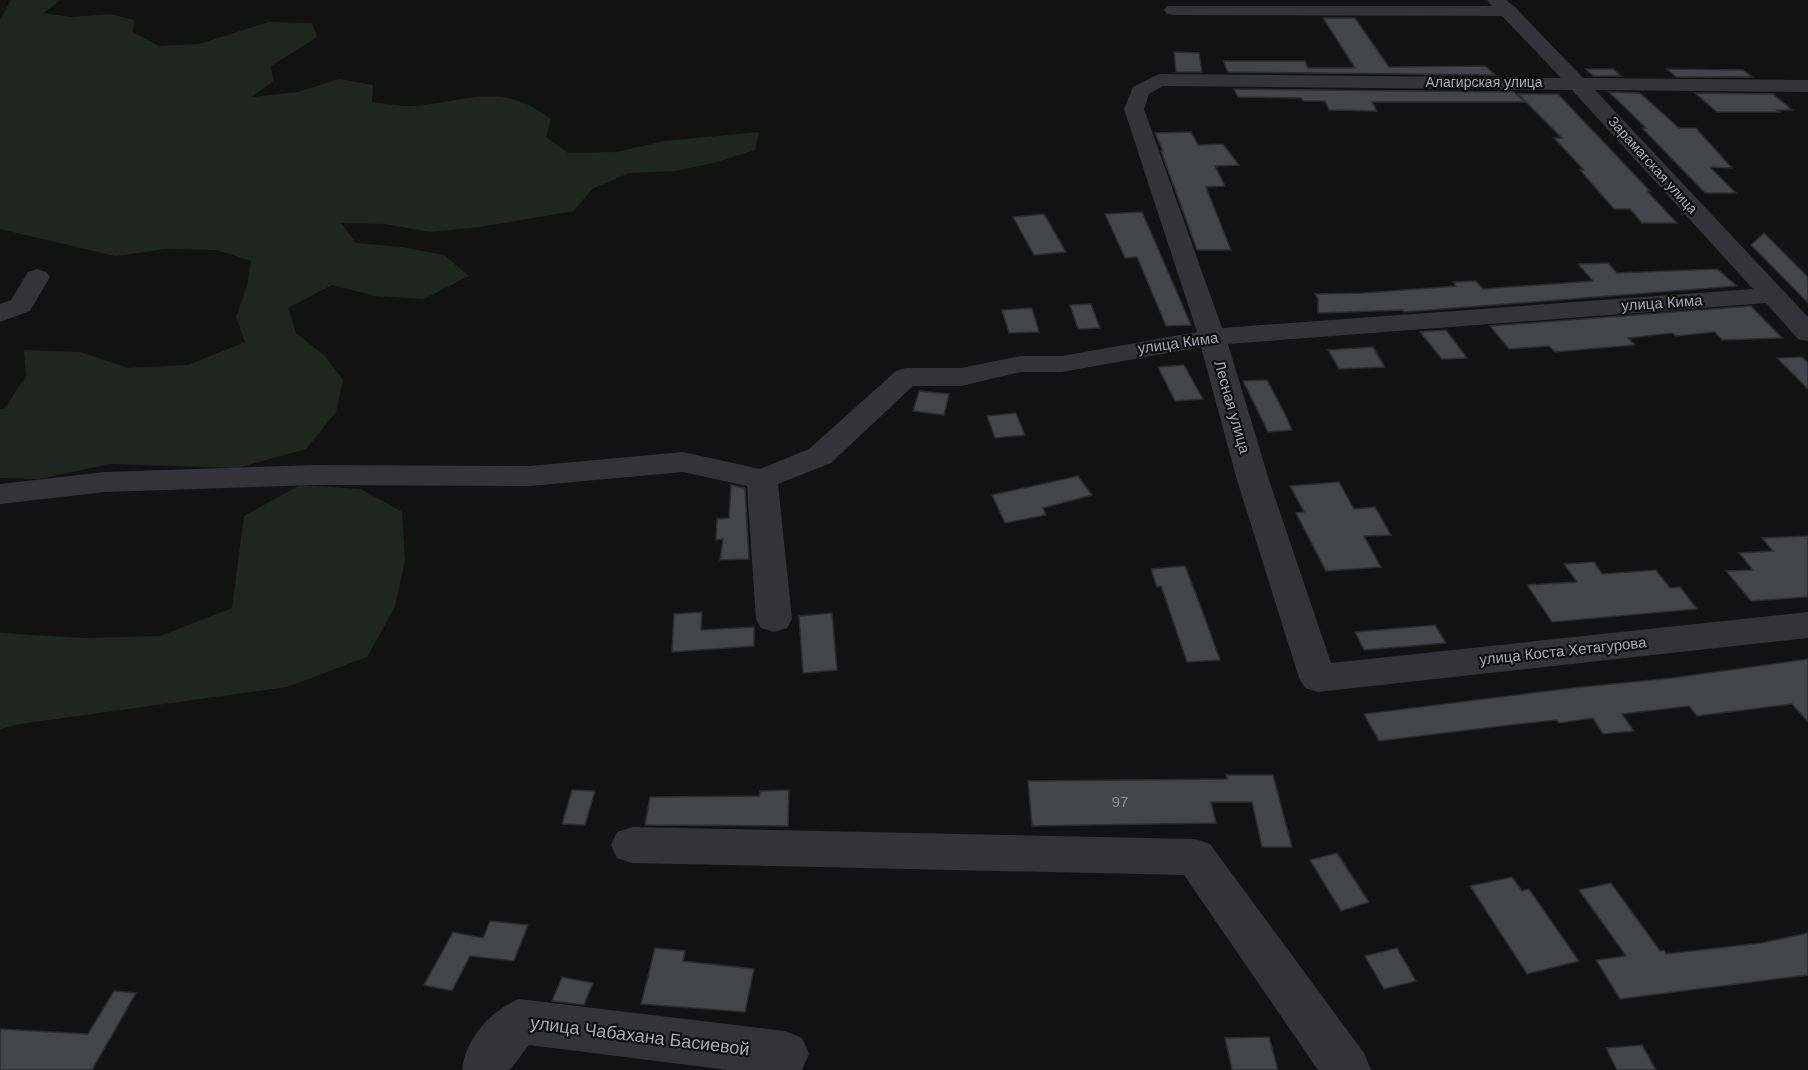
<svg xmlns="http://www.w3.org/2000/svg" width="1808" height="1070" font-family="Arial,sans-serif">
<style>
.green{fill:#1f2620}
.building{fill:#444548;stroke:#2c2c2f;stroke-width:1.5}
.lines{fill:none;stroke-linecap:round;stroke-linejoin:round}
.minor{fill:#343438;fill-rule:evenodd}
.labels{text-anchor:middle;stroke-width:4.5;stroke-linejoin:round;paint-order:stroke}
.far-street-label{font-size:14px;fill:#a5a9b2;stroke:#0d0d0e}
.street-label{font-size:15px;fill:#a5a9b2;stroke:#0d0d0e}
.near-number-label{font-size:15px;fill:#8d9098}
.near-street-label{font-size:18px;fill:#a5a9b2;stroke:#0d0d0e}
</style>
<rect width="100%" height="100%" fill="#121213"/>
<path class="green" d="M11 0H61L43 13 71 17 110 14 134 20 133 32 159 46 199 44 269 22 312 23 317 37 271 66 273 81 252 97 298 92 339 79 373 85 372 102C385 103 400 107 413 106 469 102 499 80 551 119L546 137 568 153 616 152 665 141 759 132 755 150 717 162 676 171 629 173 592 189 574 211 480 227 430 232 385 224 341 223 356 243 401 247 444 255 469 276 424 299 375 296 332 285 288 308 296 333 325 356 343 380 336 412 306 449 237 468 110 464 39 479 0 478V409H4L26 376 24 350 80 352 128 368 188 365 245 342 236 317 247 285 251 261 217 250 166 249 115 256 0 229V20Z
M300 485 361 489 402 512 405 560 395 607 367 657 287 687 20 724 0 729V633L84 638 160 636 232 608 244 516Z"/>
<path class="building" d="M1323 18H1355L1389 67 1485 66 1495 75 1228 72 1223 61H1305L1308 68H1355Z
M1174 52 1199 53 1202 72H1176Z
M1586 69H1613L1621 76H1593Z
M1667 69 1743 70 1752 77H1676Z
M1234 89 1514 92 1525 102H1372L1377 111 1329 110 1325 101H1303L1301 98 1238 97Z
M1609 92 1640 93 1679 128H1696L1732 168 1710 167 1736 193H1705L1642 128H1646Z
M1695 93 1773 94 1792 110H1777L1780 112H1717Z
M1518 94H1558L1650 191H1647L1677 223H1642L1630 209H1614L1580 170H1584L1554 138H1562Z
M1191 132 1198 145 1223 144 1239 165 1215 166 1225 186 1206 187 1231 250H1197L1161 151H1163L1155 133Z
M1142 212 1156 244 1191 325 1166 326 1137 257 1125 258 1105 214Z
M1044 214 1066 252 1034 255 1013 217Z
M1764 233 1808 277V303L1751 245Z
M1608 263 1617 273 1717 269 1737 286 1404 312 1403 310 1318 313V299L1315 294 1364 293 1456 286 1453 282 1476 281 1483 289 1593 281 1578 264Z
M1091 304 1100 328 1078 329 1070 305Z
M1751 306 1782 338 1722 340 1715 332 1676 336 1672 333 1628 338 1635 345 1555 352 1549 346 1509 349 1490 326Z
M1032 308 1039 332 1009 333 1002 310Z
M1446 330 1467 358 1442 359 1420 332Z
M1373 347 1385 367 1339 369 1328 350Z
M1802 357 1808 363V389L1777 358Z
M1184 365 1203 399 1175 401 1158 367Z
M1267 380 1285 414 1292 430 1268 432 1243 381Z
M919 391 949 394 944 415 913 411Z
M1016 413 1025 435 995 438 987 416Z
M1078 476 1092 495 1043 508 1046 515 1005 523 992 495Z
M1339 482 1354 509 1375 507 1391 535 1364 536 1381 567 1326 571 1296 513 1304 512 1290 486Z
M731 485 745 488 749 559 720 560 723 539 716 540 717 519 729 518Z
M1808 536V597L1751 601 1726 571 1753 570 1739 553 1773 551 1762 538Z
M1594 562 1602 574 1656 570 1670 588 1680 587 1697 609 1552 622 1527 585 1577 582 1564 564Z
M1185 566 1199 602 1220 660 1187 662 1161 586 1157 587 1151 569Z
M702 612 701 630 754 627V646L672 652 674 614Z
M832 613 837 670 803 673 799 616Z
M1435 625 1446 643 1364 650 1355 632Z
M1808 659V722L1792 704 1697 716 1689 706 1622 714 1634 731 1603 734 1593 718 1559 723 1557 720 1518 724 1379 741 1364 714 1572 688 1672 678Z
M1226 775H1273L1292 847H1262L1252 802H1211L1216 823 1032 826 1028 781 1227 779Z
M572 790 595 791 585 825 562 824Z
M789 790 788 826 645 825 650 797 759 796 760 791Z
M1337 853 1369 902 1341 911 1310 860Z
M1512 877 1522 891 1529 889 1579 961 1527 974 1470 886Z
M1611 883 1660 951 1664 950 1666 954 1761 943 1808 933V975L1620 999 1596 960 1626 956 1579 890Z
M490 921 528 925 514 961 470 956 452 991 424 985 453 932 483 938Z
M655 948 685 951 683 961 754 969 745 1012 641 1004Z
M1397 948 1416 981 1384 989 1365 956Z
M562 977 593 983 584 1005 552 1001Z
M114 991 136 993 92 1070H0V1029L88 1034Z
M1269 1037 1278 1070H1232L1225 1038Z
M1642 1045 1656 1070H1617L1606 1048Z"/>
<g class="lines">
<path class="minor" d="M1487 0H1506L1515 7 1583 78 1808 80V92L1595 90 1808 317V341L1798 339 1766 303 1228 344 1269 480 1331 663 1808 612V638L1318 692 1305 688 1299 678 1237 480 1201 347 1062 372H1020L961 386H913L831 463 778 484 792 619 787 628 774 632 761 628 756 619 747 486 683 472 530 486 315 485 105 492 0 504V484L105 472 315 465 530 466 683 452 760 469 809 449 896 371 906 368H961L1020 356H1062L1197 332 1124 109 1133 87 1159 74 1561 78 1502 16 1173 15 1167 14 1164 10 1167 6H1492ZM1163 86 1572 90 1753 289 1222 328 1144 109 1149 94Z
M37 269 46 272 50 277 30 311 0 322V304L11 300 28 272Z
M632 827 1195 839 1210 844 1364 1053 1371 1070H1318L1184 875 632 863 617 858 611 845 617 832Z
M519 999 785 1031 802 1038 809 1054 802 1070H728L529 1045 510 1070H462C465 1039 491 1010 519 999Z"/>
</g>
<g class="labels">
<g class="far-street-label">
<text x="1484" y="87">Алагирская улица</text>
<text transform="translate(1653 165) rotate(48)" y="5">Зарамагская улица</text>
</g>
<g class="street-label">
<text transform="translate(1662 303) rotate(-4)" y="5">улица Кима</text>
<text transform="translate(1178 343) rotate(-8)" y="5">улица Кима</text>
<text transform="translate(1232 407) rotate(74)" y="5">Лесная улица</text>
<text transform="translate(1563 651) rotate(-6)" y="5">улица Коста Хетагурова</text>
</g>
<g class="near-number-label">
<text x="1120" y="807">97</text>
</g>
<g class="near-street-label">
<text transform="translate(640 1036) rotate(7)" y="6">улица Чабахана Басиевой</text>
</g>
</g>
</svg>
